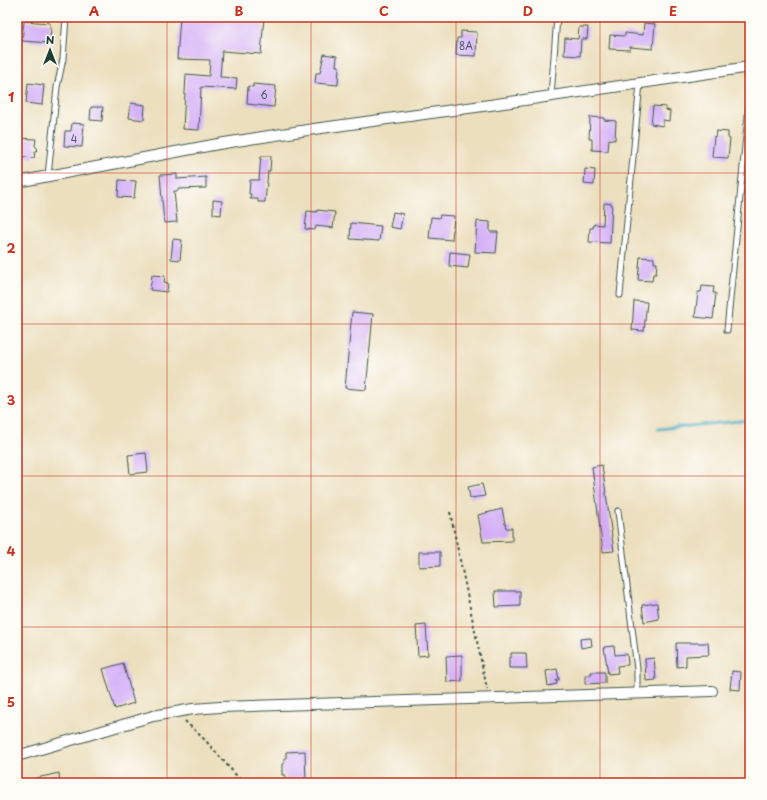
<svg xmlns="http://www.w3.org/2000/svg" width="767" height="800" font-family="'Playpen Sans',sans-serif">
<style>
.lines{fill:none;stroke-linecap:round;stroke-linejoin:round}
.stream{stroke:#41a9c1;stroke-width:3}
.building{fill:#d3aef7}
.service-casing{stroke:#3e5549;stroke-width:7}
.minor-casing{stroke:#3e5549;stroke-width:12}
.path{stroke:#3e5549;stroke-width:2;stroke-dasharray:3 3;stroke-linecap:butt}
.service{stroke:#fff;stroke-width:5}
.minor{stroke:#fff;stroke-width:10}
.grid{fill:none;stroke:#c8321e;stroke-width:1;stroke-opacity:0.55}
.labels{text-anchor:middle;stroke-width:3.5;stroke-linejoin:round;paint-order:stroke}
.number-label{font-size:10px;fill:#4c5965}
.neatline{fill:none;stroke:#c8321e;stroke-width:1.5}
.grid-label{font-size:13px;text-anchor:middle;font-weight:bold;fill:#c8321e}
</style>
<rect width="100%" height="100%" fill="#fdfcf7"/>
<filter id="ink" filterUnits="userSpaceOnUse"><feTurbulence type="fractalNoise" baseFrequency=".025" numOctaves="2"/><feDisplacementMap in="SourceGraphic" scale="8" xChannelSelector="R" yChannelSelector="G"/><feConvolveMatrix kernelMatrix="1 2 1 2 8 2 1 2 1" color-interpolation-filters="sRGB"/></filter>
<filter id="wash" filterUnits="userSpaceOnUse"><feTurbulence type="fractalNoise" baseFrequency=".012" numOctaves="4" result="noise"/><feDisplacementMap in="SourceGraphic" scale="16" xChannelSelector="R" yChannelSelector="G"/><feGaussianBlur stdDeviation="0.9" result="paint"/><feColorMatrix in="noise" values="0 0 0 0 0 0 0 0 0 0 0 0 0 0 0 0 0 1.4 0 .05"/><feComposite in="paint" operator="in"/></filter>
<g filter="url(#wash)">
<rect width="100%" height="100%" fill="#ecdfbe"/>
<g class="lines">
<path class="stream" d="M658 429 750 420"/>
</g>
<g id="blocks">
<path class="building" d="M180 17H264L261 54 222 51 220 77 237 78 236 89 201 87 199 130 183 129 186 74 209 76 210 60 177 59Z
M24 21 50 23V28H51L50 43 22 41Z
M644 23 655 24 653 49 630 47V50L609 49 610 35 625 36V33L643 35Z
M579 27H588L587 39H581L580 56 564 55 565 38 578 39Z
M461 31 477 32 476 56 456 55 457 38H461Z
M324 54 337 56 336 66H339L338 85 315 83 316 73H320Z
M28 83 44 85 42 105 26 103Z
M253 84 276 86 274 107 247 104 248 86 253 87Z
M131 103 145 105 144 120 129 118Z
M653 106 666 107V110L670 111 669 121 663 120V126L651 124Z
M91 107H103L102 121 90 120Z
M590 117 604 118V120L616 121 615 140 609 139 608 151 592 150V139H589Z
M72 123 84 124 82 147 64 146 65 131H71Z
M716 131 728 132V138L730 139 728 158 712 157 714 136 715 137Z
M17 138 36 139 35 146 38 149 35 152 34 158 17 156Z
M261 156H271L270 171H268L265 202H258V199H250L251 194H249L250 180H259Z
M585 169 595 170 594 185 584 184Z
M177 174V179L206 177V188L178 189V191H174L177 222 164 223 160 175Z
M119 180 136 181 134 198 118 197Z
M213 200 222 201 221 215 213 214Z
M604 203 612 204 610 243 589 242 590 228H593L594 224 603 225Z
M317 210 335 212 333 228 316 226 315 230 305 229 307 211 317 212Z
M393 212 403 214 400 229 390 227Z
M440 215 454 216 452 240 429 238 431 217 439 218Z
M477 221 490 222V232H498L496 253 475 252Z
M351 223 381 226 379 241 350 239Z
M173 239 182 240 180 260 171 259Z
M450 252 470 254 468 268 449 266Z
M640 257 654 258V263H657L656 274H653L652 281 638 280Z
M152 275 165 276 164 282 168 283 167 292 150 290Z
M702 286 714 287 713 293H716L713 319 695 317 698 292H701Z
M634 301 647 302 644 331 632 330Z
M352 312 373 314 366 390 345 388Z
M146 453 148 472 130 474 128 455Z
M602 465 614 551 603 552 592 467Z
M482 484 485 496 470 498 468 487Z
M502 509 506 528H512V541L483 542 478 515Z
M419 552H440V566L419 567Z
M495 591H520V606L496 607Z
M657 603 659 619 644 622 642 605Z
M426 625 428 655 418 656 416 626Z
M591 638 592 646 581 648 580 639Z
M676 643H708L709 655 686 656V666L677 667Z
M614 646 615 655 627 654 628 665 617 666 618 673 608 674 604 647Z
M511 653H526L527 668H509V658H511Z
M462 655V681L447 682 446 656Z
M654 658 656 680 646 681 645 659Z
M123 663 134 703 115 709 103 669Z
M557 669 559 680H556L557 684 548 686 546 671Z
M732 671 741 672 740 690 730 689Z
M591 672H605V683L585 684V675H591Z
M305 751 306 782 285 783V775H282V764H284V758H286V752Z
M59 773 60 783H32V779Z"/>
</g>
</g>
<g filter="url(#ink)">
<use href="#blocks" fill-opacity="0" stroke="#3e5549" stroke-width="1"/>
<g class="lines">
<g class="service-casing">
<path id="service" d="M551 96 557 17
M48 176 57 87 63 59 66 17
M620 295 640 83
M727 330 750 95
M618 511 637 669V693"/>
</g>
<g class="minor-casing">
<path id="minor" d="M17 182 218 144 314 129 490 105 750 67
M17 756 153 716 193 709 220 707 712 691"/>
</g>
<path class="path" d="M450 512 487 689
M185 721 206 741 243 783"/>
<use href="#service" class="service"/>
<use href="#minor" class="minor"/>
</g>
</g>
<path class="grid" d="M167 17V783M311 17V783M456 17V783M600 17V783M17 173H750M17 324H750M17 476H750M17 627H750"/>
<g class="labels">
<g class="number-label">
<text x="466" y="50">8A</text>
<text x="264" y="99">6</text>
<text x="74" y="143">4</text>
</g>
</g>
<rect width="767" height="800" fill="none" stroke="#fdfcf7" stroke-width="44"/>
<g transform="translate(50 50)" stroke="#fdfcf7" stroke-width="3" paint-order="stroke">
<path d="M0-3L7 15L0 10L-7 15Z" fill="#1f3d34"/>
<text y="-6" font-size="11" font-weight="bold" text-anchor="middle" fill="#1f3d34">N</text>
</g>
<rect x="22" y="22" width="723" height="756" class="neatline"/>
<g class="grid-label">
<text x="94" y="16">A</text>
<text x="239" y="16">B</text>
<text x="384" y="16">C</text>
<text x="528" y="16">D</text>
<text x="673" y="16">E</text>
<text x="11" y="102">1</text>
<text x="11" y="253">2</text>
<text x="11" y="405">3</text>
<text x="11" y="556">4</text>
<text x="11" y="707">5</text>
</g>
</svg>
